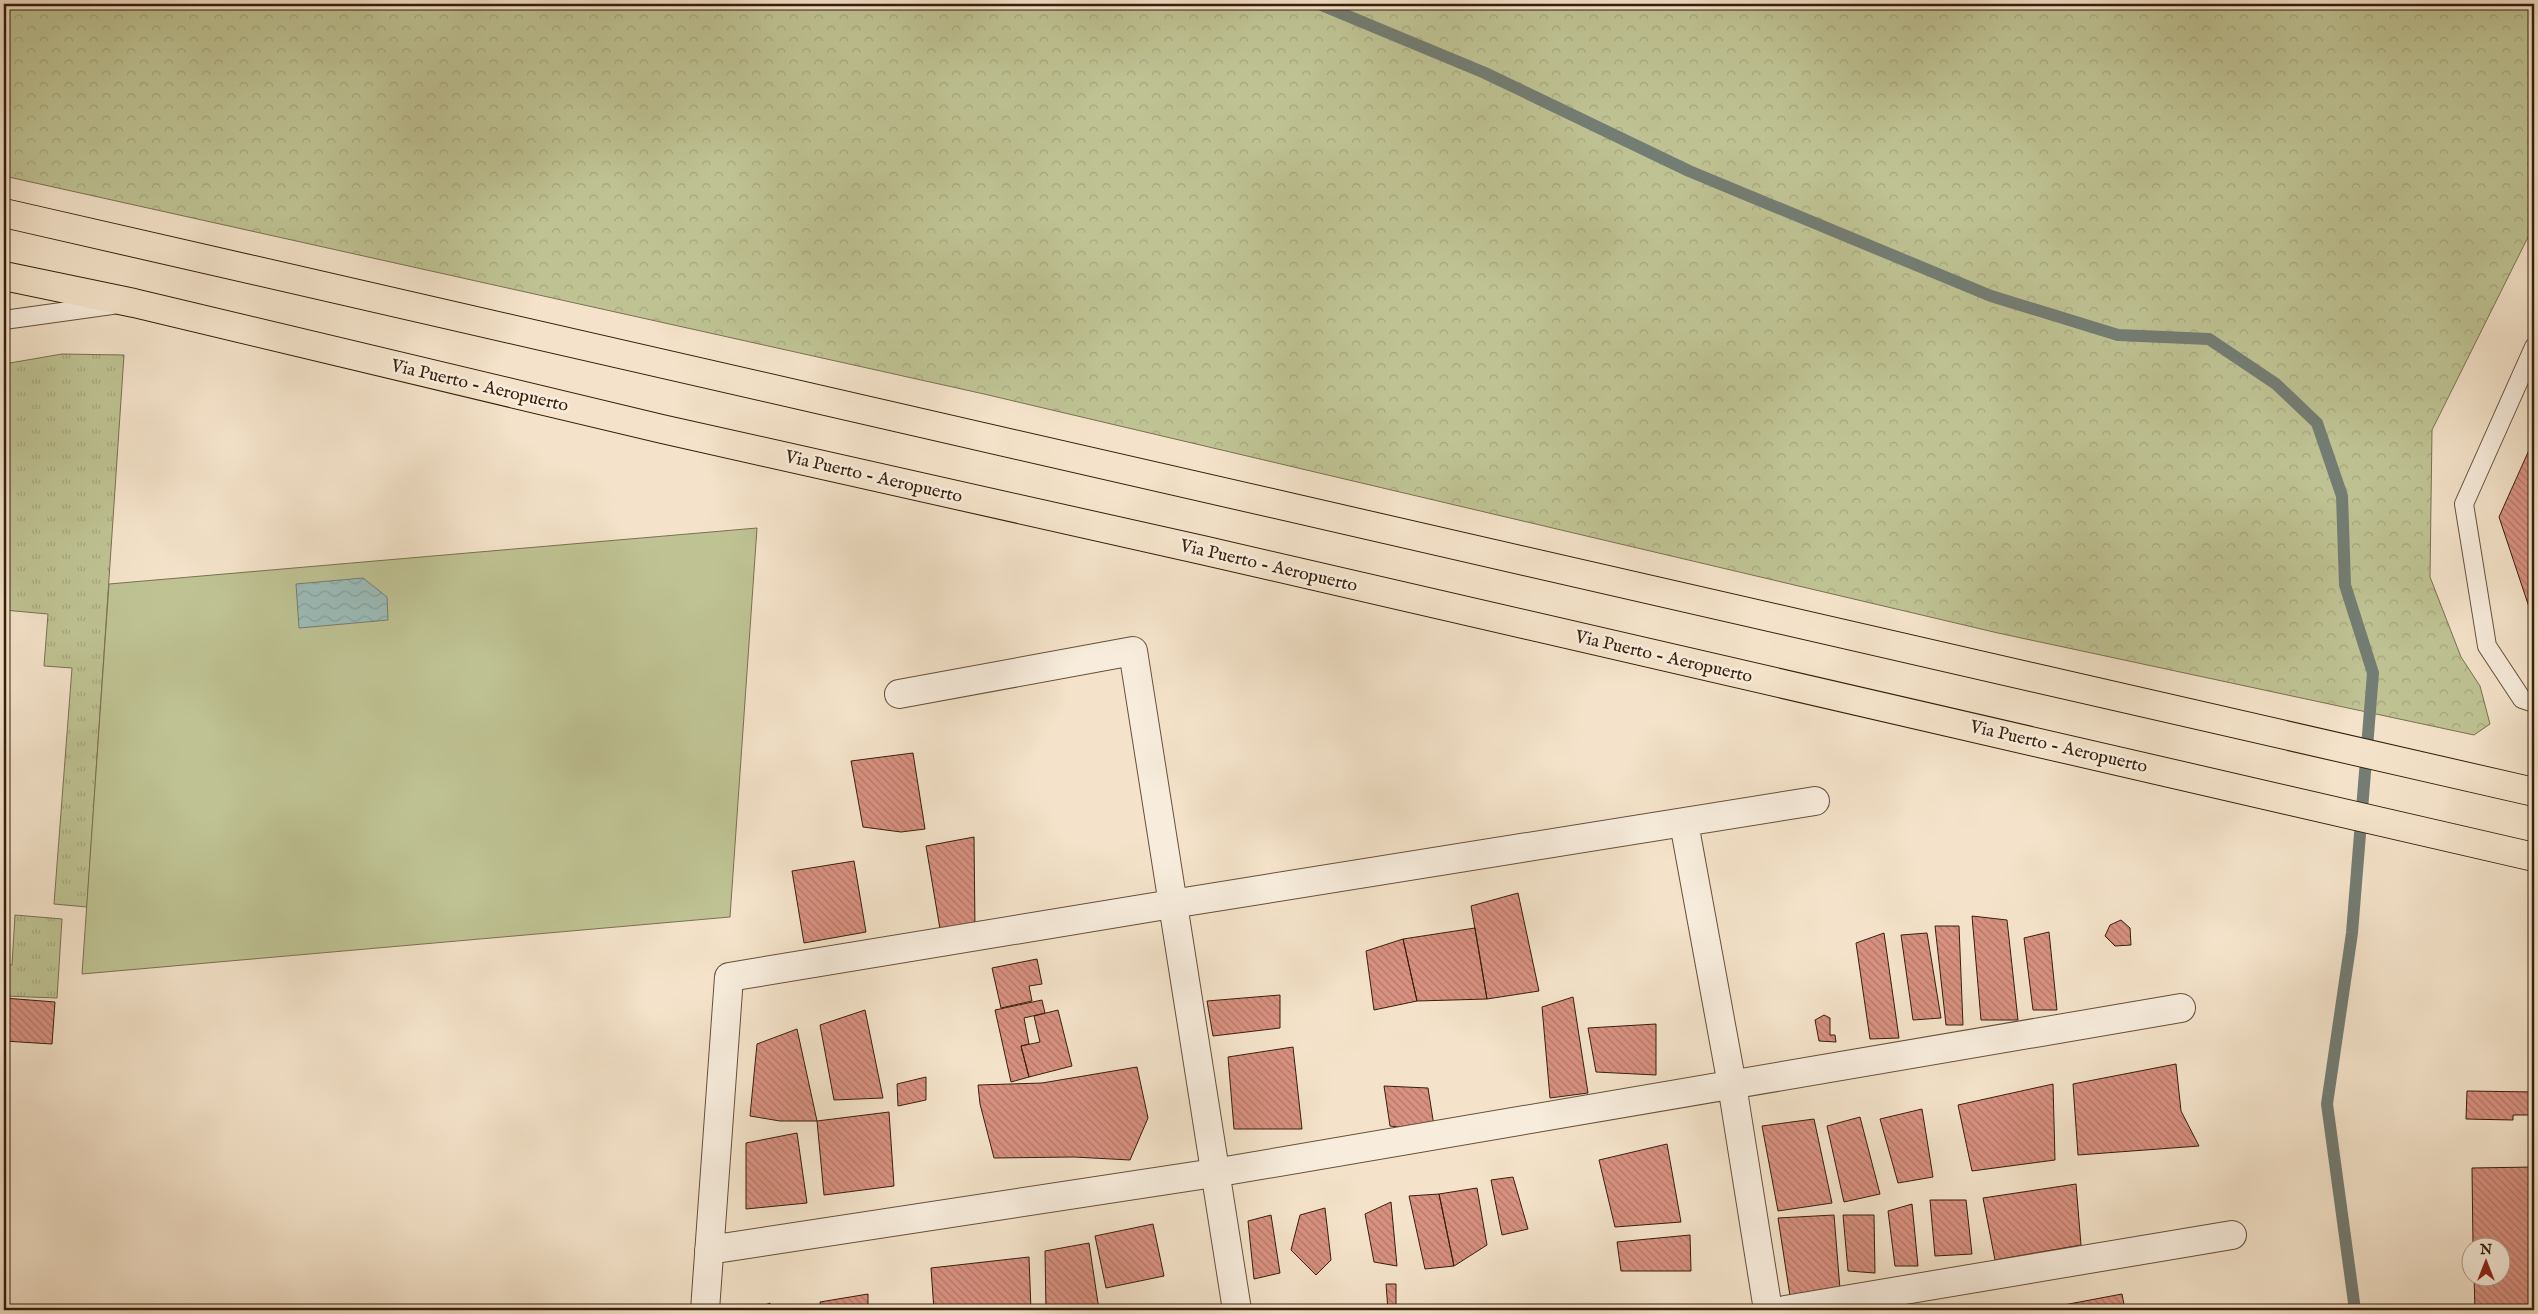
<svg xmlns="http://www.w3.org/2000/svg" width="2538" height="1314" font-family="'IM FELL English',serif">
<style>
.grass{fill:url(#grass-tufts);stroke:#7b7050}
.forest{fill:url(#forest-crowns);stroke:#7b7050}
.green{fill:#bfc394;stroke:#7b7050}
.water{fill:url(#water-waves);stroke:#747d74}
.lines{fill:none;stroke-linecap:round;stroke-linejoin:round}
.stream{stroke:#747d74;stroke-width:12}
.building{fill:url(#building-back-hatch);stroke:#371e0b}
.service-casing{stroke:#664f3b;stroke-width:20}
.minor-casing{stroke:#664f3b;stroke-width:30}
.primary-casing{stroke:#371e0b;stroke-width:30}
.service{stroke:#f8eddd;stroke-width:18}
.minor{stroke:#f8eddd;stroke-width:28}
.primary{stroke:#f4e3ca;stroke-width:28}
.labels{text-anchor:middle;stroke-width:5;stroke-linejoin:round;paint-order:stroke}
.street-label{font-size:18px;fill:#371e0b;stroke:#f8eddd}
</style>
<defs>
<pattern id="grass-tufts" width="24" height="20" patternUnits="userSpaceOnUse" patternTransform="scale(1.25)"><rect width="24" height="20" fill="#bfc394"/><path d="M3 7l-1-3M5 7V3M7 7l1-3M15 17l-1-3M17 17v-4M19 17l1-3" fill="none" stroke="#a5a77e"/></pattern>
<pattern id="forest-crowns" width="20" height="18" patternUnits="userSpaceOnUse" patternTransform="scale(1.25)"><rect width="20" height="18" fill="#bfc394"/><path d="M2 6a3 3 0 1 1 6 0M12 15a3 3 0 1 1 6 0" fill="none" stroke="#a5a77e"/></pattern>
<pattern id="water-waves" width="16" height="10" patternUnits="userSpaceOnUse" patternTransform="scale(1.25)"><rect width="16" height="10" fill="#9cbdba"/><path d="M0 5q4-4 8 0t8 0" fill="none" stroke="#87a29f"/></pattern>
<pattern id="building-back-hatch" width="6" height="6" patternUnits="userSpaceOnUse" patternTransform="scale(1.25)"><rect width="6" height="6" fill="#d99181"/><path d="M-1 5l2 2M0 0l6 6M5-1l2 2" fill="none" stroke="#b17668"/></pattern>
</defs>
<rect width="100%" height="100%" fill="#f4e3ca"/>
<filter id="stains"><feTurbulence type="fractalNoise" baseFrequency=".004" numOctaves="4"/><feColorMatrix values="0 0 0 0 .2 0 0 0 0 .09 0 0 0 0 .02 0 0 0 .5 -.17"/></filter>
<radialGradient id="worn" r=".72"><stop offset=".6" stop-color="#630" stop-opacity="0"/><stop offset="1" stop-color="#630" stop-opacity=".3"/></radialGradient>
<path class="grass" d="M62 354 124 355 87 907 54 904 72 668 44 666 48 614 4 610V364Z
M15 915 62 919 57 998 4 996V965H12Z"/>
<path class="forest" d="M4 4H2534V225L2432 430 2430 577 2461 657 2480 686 2490 724 2474 735 1998 633 984 394 4 176Z"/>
<path class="green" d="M757 528 730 917 82 974 109 584Z"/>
<path class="water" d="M363 578 387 597 388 620 299 628 296 584Z"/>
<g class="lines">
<path class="stream" d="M1319 4 1485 73 1689 171 1991 296 2118 335 2209 339 2276 384 2317 423 2342 496 2345 585 2373 673 2352 933 2327 1104 2355 1310"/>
</g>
<path class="building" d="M2534 439V622L2499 517Z
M913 753 925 829 901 832 863 827 851 761Z
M974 837 975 929H940L926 846Z
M854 861 866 932 804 943 792 871Z
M1518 893 1539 991 1487 999 1471 906Z
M1972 916 2007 920 2018 1020H1981Z
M2121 920 2130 928 2131 945 2115 946 2105 936 2110 925Z
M1935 926H1959L1963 1025H1946Z
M1475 928 1487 999 1417 1001 1403 939Z
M2049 932 2057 1010H2033L2024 938Z
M1884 933 1899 1038 1870 1039 1856 943Z
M1927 933 1941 1018 1913 1020 1901 935Z
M1403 939 1417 1001 1374 1010 1366 951Z
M1037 959 1042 984 1029 986 1032 1001 1001 1008 992 968Z
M1280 995V1028L1213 1036 1207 1001Z
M1573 997 1588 1093 1550 1098 1542 1007Z
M4 998 55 1002 52 1044 4 1041Z
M1042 1000 1045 1013 1024 1018 1029 1044 1021 1046 1029 1077 1011 1082 995 1010Z
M865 1010 883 1098 834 1100 820 1025Z
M1058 1010 1072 1066 1029 1077 1021 1046 1040 1042 1034 1016Z
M1824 1015 1830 1018V1035H1835L1836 1042 1819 1041 1815 1020Z
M1656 1024V1075L1596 1072 1588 1028Z
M797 1029 817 1121H780L750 1116 757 1044Z
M1293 1047 1302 1129H1234L1228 1057Z
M2176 1064 2181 1111 2199 1146 2078 1155 2073 1084Z
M1137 1067 1148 1118 1130 1160 1074 1157 994 1158 980 1104 978 1085 1042 1083Z
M926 1077V1100L898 1106 897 1084Z
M2053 1084 2055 1160 1972 1171 1958 1105Z
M1384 1086 1428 1088 1434 1126 1415 1129 1390 1126Z
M2467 1091 2534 1092V1115H2513V1120L2466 1119Z
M1922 1109 1933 1177 1898 1183 1880 1119Z
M889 1112 894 1186 824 1195 817 1121Z
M1860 1117 1880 1194 1844 1202 1827 1126Z
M1814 1119 1832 1203 1778 1211 1762 1126Z
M797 1133 807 1203 746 1209V1143Z
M1667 1144 1681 1222 1615 1227 1599 1160Z
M2534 1167V1310H2475L2474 1276H2500V1246H2473L2472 1168Z
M1513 1177 1528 1229 1502 1235 1491 1180Z
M2076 1184 2081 1245 1995 1260 1983 1198Z
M1477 1188 1487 1245 1454 1266 1439 1194Z
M1439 1194 1454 1266 1425 1269 1409 1196Z
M1930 1200H1966L1972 1254 1935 1256Z
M1391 1202 1397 1266 1374 1262 1365 1214Z
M1912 1204 1918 1266H1895L1888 1211Z
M1325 1208 1331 1260 1316 1275 1291 1250 1300 1215Z
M1271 1215 1280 1273 1254 1279 1248 1221Z
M1834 1215 1840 1289 1790 1296 1778 1218Z
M1843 1215H1874L1875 1273 1848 1271Z
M1153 1224 1164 1276 1106 1288 1095 1236Z
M4 1226H9L4 1302Z
M1690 1235 1691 1271H1621L1617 1242Z
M1089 1243 1099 1310H1046L1045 1251Z
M1029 1257 1031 1310H934L931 1268Z
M1386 1284H1396V1310H1388Z
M868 1294V1310H821L820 1302Z
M2122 1294 2125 1310H2037Z
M770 1303V1310H753Z"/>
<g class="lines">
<g class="service-casing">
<path id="service" d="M4 320 112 305
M2534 347 2464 504 2487 646 2522 699 2534 703"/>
</g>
<g class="minor-casing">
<path id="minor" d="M899 694 1133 651 1237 1310
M1684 823 1732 1085 1768 1310
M709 1250 1214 1173 2181 1008
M705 1310 729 977 1172 904 1815 801
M1785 1310 2232 1235"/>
</g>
<g class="primary-casing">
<path id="primary" d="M4 213 2534 792
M4 276 134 303 662 429 1202 550 2534 857"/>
</g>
<use href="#service" class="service"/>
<use href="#minor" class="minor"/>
<use href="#primary" class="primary"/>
</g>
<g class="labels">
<g class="street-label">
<text transform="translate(480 385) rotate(13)" y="6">Via Puerto - Aeropuerto</text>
<text transform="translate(874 476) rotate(13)" y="6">Via Puerto - Aeropuerto</text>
<text transform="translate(1269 565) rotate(13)" y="6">Via Puerto - Aeropuerto</text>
<text transform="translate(1664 656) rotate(13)" y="6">Via Puerto - Aeropuerto</text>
<text transform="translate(2059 746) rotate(13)" y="6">Via Puerto - Aeropuerto</text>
</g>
</g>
<rect width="2538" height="1314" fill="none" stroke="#f4e3ca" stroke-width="20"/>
<rect x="5" y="5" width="2528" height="1304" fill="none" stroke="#371e0b" stroke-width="2.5"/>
<rect x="10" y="10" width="2518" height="1294" fill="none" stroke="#371e0b"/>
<g transform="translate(2486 1262)"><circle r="24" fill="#f8eddd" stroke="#ab9a89"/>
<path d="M0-4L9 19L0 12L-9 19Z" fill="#8f2418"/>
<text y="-8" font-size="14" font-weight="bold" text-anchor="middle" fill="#371e0b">N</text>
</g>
<rect width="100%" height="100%" filter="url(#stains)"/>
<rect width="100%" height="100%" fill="url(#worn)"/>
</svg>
